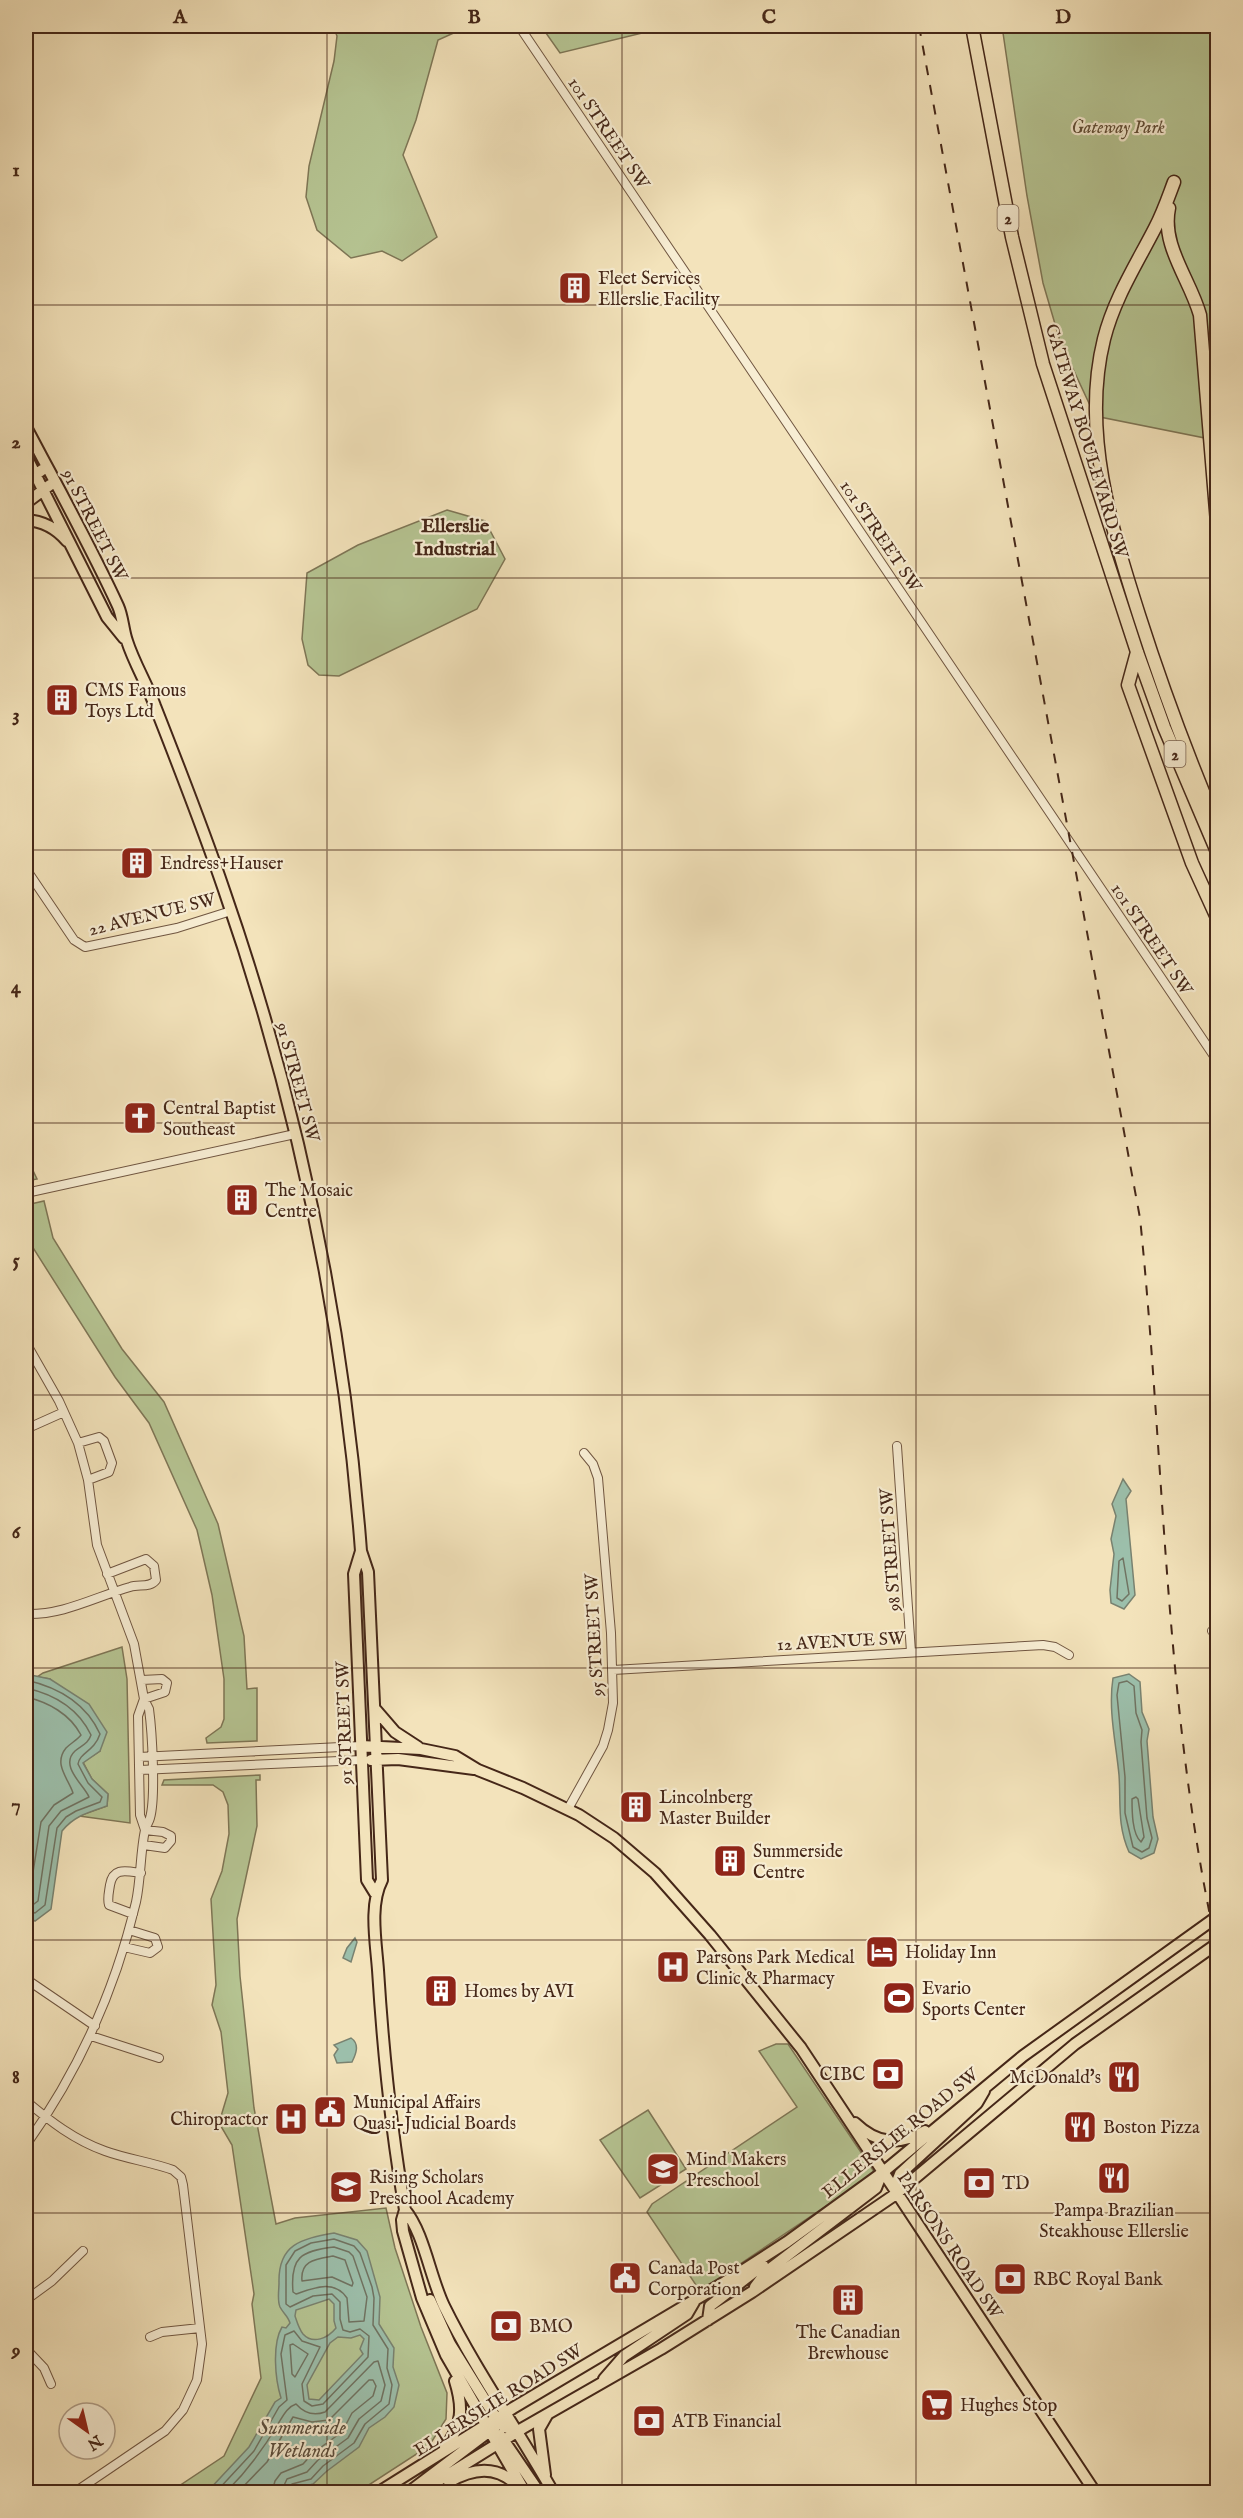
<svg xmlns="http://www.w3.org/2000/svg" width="1243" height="2518" font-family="'IM FELL English',serif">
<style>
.green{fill:#b6c593;stroke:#7e7656;stroke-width:1.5}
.water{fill:#9cbfab;stroke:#798270;stroke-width:1.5;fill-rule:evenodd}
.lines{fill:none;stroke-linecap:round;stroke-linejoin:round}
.shore{stroke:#707362;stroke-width:1.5}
.minor-casing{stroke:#705641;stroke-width:10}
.major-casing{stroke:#452718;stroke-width:14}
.highway-casing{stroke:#452718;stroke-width:15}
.minor{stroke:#f7edd3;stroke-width:8}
.major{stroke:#f3e3bb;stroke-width:10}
.highway{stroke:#f3e3bb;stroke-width:12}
.rail{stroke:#452718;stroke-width:2;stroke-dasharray:10 10;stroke-linecap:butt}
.grid{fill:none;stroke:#452718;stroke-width:1.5;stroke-opacity:0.55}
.labels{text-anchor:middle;stroke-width:4.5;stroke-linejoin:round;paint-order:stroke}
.shield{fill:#f7edd3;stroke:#7a6250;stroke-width:1.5}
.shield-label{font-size:16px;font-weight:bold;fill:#452718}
.park-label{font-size:18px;font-style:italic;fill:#614e37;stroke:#f7edd3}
.street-label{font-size:18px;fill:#452718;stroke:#f7edd3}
.poi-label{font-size:18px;fill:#452718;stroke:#f7edd3;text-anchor:start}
.neighbourhood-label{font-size:20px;font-weight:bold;fill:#452718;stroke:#f7edd3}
.water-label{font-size:20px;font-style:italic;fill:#5b4d3d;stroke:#f7edd3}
.neatline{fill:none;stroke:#452718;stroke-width:2}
.grid-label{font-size:20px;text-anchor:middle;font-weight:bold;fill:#452718}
</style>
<rect width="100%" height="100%" fill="#f3e3bb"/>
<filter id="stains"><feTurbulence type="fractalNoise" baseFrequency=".00333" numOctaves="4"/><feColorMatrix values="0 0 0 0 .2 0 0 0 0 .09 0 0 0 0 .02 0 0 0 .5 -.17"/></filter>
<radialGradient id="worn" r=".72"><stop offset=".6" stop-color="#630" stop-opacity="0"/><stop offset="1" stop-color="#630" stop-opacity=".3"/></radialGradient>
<path class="green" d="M333 26H466L458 31 438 40 416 120 403 155 437 237 402 261 382 251 351 258 317 230 306 197 309 166 334 61 337 36Z
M541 26H671L560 53Z
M1002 26H1217L1218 352 1210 439 1095 416 1060 341 1043 283 1027 196Z
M447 510 485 521 505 559 477 609 339 676 319 675 308 665 302 639 307 573 358 545Z
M26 1156 37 1179 26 1181Z
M44 1201 53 1238 122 1349 164 1402 218 1524 244 1636 247 1689 257 1688V1741L207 1743 206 1738 221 1727 224 1719V1679L212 1595 197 1530 149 1423 115 1377 30 1243 26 1226V1205Z
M122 1647 127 1679 130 1823 79 1816 107 1806 108 1794 92 1779 83 1762 100 1751 50 1679 37 1677 43 1673Z
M260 1775V1780H256L257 1826 237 1919 240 1976 254 2108 276 2224 295 2218 386 2208 395 2248 421 2327 447 2393 446 2419 429 2446 358 2492H170L224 2456 261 2378 252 2304 254 2294 232 2145 219 2123 228 2093 221 2032 212 2005 216 1985 211 1899 222 1871 229 1834 228 1805 223 1792 213 1785H162L164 1780Z
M776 2044H788L875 2173 700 2291 647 2212 652 2204 797 2107 759 2051Z
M648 2110 686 2169 640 2198 600 2140Z"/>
<path class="water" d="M1123 1479 1131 1491 1126 1499 1135 1595 1124 1609 1111 1603 1110 1590 1114 1554 1111 1539 1116 1516 1112 1504Z
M26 1674 50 1679 89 1704 107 1732 100 1751 83 1763 92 1779 108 1794 107 1806C89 1812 74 1816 62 1831L51 1909 35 1921 26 1915Z
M1129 1674 1140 1682 1142 1712 1149 1729 1147 1741 1153 1817 1158 1839 1154 1853 1141 1859 1129 1852C1117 1825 1121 1803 1119 1775 1116 1743 1108 1710 1113 1678Z
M1217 1682H1218L1217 1736 1210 1707V1686Z
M355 1938 357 1942 351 1962 343 1958 347 1948Z
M351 2038C360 2044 356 2054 352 2062L337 2063 334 2055 338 2049 334 2045Z
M334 2233 357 2240 367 2251 380 2297 379 2324 394 2348 393 2367 399 2385 394 2407 385 2417 369 2428 359 2447 327 2471 313 2484 296 2489 293 2492H207L249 2447 275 2402 281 2398C275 2379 272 2344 282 2327L286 2328 290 2323C288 2316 283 2313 280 2307 277 2300 279 2291 279 2283 278 2244 301 2239 334 2233ZM329 2299 334 2304V2321L336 2328C328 2338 313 2345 303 2334 299 2329 297 2322 295 2316L296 2310ZM360 2335 364 2339 360 2349 363 2354 319 2400 309 2399 307 2385 330 2343 338 2337 351 2338Z"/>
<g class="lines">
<path class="shore" d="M1123 1558 1129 1594 1122 1601 1117 1598 1119 1561Z
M26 1680C57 1687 86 1703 100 1734 94 1752 80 1752 78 1764L88 1783 102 1797 100 1802 76 1811 66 1817 57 1828 45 1905 35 1913 26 1910
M1127 1681 1134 1686 1136 1713 1142 1730 1141 1742 1147 1818 1152 1838 1149 1848 1142 1852 1133 1847 1125 1813V1777L1117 1695 1119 1683Z
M26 1688C53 1694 78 1708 91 1735 88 1744 82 1745 75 1751 59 1766 84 1785 89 1797L61 1811 49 1826 38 1901 34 1904 26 1903
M26 1697C48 1702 70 1714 81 1735 77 1740 71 1743 66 1748 53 1764 68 1778 73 1793L54 1805 41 1822 30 1891 26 1893
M1136 1797 1138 1799 1144 1837 1141 1842C1132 1834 1132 1811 1132 1799Z
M334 2247 349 2252 353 2256 367 2297 364 2321 349 2322 347 2298C334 2279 314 2288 296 2294L293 2292C290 2257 301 2251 334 2247Z
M333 2256 345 2260 353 2283 352 2286 332 2277 302 2281C300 2260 316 2259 333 2256Z
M293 2344 308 2354 295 2377 292 2374 290 2345Z
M216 2492 254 2451 279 2407 287 2400 281 2354 285 2335 294 2331 302 2341 320 2347 302 2384 304 2401 312 2406 323 2404 368 2357 369 2336 360 2329 350 2332 343 2330 340 2319V2302L332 2294 313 2296 290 2307 286 2304V2265L295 2251 311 2243 334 2239 354 2246 360 2253 372 2287 374 2298 373 2325 388 2349 387 2368 392 2385 389 2404 365 2424 354 2443 323 2466 311 2479 292 2484 289 2492
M226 2492C247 2471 263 2450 278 2424 283 2416 287 2407 296 2404 304 2413 314 2416 325 2412L374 2362 378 2361 385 2385 381 2401 359 2419 348 2438 318 2460 307 2472 287 2479 281 2492
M238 2492 267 2462 293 2417 312 2422 329 2420 369 2380H373L376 2386 373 2396 352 2413 342 2432 313 2453 303 2464 281 2473 275 2481 272 2492"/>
<g class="minor-casing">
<path id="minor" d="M519 26 1218 1062
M26 869 74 940 85 947 177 928 231 911
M26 1193 295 1134
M26 1343 59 1401 78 1443 88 1480 97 1545 134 1644 144 1699 149 1709C152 1731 156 1797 150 1818 149 1822 146 1826 145 1830 140 1854 141 1879 136 1902 115 1991 78 2072 26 2145
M26 1429 64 1412
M78 1443 99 1437 104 1441 112 1463 109 1472 88 1480
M897 1446 911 1652
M26 1614C64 1615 95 1597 130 1587 139 1584 150 1588 156 1580L154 1566 146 1559 107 1574
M1212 1631 1218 1630
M613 1670 1043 1645 1055 1647 1069 1655
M142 1680 162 1679 167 1683 165 1692 144 1699
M144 1699 138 1716 140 1815 145 1830
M139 1757 361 1746
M140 1770 362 1760
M568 1809 603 1746 608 1730 613 1703 611 1633 598 1478 593 1464 584 1453
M144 1845 165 1848 171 1841V1836L163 1832 145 1830
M133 1914 109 1905C107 1899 109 1892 110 1885 113 1867 126 1871 141 1873
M124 1947 150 1953 158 1947 155 1938 129 1930
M26 1979 95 2026
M91 2036 159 2058
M26 2101C50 2121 74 2140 105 2151 127 2159 151 2162 173 2170L181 2177 183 2185 202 2344 197 2380 183 2410 165 2431 75 2492
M26 2300 52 2281 83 2251
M150 2337 162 2332 200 2328
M26 2349 44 2368 51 2384"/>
</g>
<g class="major-casing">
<path id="major" d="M26 427C57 486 90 545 118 606 123 617 123 630 127 641 134 663 147 684 155 706 179 767 203 828 224 890 298 1103 344 1326 361 1551L368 1572 382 1880C369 1905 376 1942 378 1970 383 2050 391 2130 405 2210L402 2220 403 2231 422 2298 446 2355 525 2492
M26 456 107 617 124 638
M26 482 42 470
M26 503 50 485
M26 520C42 521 56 528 67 541
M361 1551 354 1574 367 1880 375 1893
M376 1710 395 1732 418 1747
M361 1746 421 1749 455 1756 478 1770 523 1788 579 1815 614 1838 655 1873 710 1935 801 2048 1095 2492
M371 1760 398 1759 474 1769
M855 2123C877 2144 898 2146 925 2131
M896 2194V2184L900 2174 977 2103 984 2091
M405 2210C424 2233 430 2277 444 2306 476 2371 518 2430 553 2492
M755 2287 767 2271 876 2188 882 2173
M430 2300 450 2344 496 2418 503 2426 517 2432
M708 2320 710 2306 763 2265
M604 2379 624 2356 687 2314 694 2302
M500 2435 539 2492
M445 2447C463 2425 463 2407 455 2381
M545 2475 539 2429 547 2415
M449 2482C473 2468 496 2465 517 2485
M379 2492 513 2408 725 2282 787 2242 882 2173 1023 2056 1218 1916
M409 2492 495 2427
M420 2492 523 2428 661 2349 752 2292 896 2194 1075 2044 1218 1943"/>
</g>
<g class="highway-casing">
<path id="highway" d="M972 26 1012 237 1043 364 1137 652 1164 727 1218 854
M1174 182C1168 198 1163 213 1155 228 1136 265 1114 299 1104 339 1081 431 1111 527 1139 615 1162 687 1188 757 1218 828
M1169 208C1161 246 1190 279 1200 315L1218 535
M1137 652 1128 685 1192 863 1218 920"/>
</g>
<use href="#minor" class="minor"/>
<use href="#major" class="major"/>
<use href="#highway" class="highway"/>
<path class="rail" d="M919 26 1140 1218C1165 1463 1164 1713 1218 1953"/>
</g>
<path class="grid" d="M327 26V2492M622 26V2492M916 26V2492M26 305H1218M26 578H1218M26 850H1218M26 1123H1218M26 1395H1218M26 1668H1218M26 1940H1218M26 2213H1218"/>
<defs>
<g id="building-square" transform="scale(1.725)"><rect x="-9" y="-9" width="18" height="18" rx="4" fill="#8f2418" stroke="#f7edd3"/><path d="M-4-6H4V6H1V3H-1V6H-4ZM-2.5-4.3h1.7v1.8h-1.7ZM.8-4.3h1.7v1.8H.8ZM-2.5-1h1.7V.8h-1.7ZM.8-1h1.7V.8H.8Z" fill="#fff"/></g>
<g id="church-square" transform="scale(1.725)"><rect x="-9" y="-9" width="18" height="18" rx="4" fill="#8f2418" stroke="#f7edd3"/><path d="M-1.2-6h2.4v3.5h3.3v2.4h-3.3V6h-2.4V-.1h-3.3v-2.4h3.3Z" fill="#fff"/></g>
<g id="hotel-square" transform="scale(1.725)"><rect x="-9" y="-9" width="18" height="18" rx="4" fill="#8f2418" stroke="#f7edd3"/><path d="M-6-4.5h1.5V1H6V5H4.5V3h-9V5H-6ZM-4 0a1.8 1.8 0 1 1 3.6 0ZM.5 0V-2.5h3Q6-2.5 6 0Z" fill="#fff"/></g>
<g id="hospital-square" transform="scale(1.725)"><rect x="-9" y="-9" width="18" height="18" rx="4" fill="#8f2418" stroke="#f7edd3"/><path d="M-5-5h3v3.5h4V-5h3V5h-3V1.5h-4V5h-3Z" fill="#fff"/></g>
<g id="stadium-square" transform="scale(1.725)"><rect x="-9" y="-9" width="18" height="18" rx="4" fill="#8f2418" stroke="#f7edd3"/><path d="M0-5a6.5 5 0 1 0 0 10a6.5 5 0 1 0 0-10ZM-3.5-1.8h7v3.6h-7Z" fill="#fff"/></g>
<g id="bank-square" transform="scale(1.725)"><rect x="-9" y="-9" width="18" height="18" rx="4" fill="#8f2418" stroke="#f7edd3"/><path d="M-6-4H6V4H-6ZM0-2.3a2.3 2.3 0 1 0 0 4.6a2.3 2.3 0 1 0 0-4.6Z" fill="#fff"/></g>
<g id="restaurant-square" transform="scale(1.725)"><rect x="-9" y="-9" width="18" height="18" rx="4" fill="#8f2418" stroke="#f7edd3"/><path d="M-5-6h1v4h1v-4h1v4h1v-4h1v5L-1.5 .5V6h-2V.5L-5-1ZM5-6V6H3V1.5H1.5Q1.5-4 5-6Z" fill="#fff"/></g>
<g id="civic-square" transform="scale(1.725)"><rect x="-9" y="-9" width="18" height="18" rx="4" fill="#8f2418" stroke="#f7edd3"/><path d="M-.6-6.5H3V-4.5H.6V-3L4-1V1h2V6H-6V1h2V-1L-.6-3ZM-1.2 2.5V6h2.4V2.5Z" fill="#fff"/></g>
<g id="school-square" transform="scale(1.725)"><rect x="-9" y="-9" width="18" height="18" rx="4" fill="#8f2418" stroke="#f7edd3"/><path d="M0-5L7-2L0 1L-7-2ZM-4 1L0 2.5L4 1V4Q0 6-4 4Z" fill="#fff"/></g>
<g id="supermarket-square" transform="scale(1.725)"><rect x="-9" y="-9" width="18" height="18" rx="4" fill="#8f2418" stroke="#f7edd3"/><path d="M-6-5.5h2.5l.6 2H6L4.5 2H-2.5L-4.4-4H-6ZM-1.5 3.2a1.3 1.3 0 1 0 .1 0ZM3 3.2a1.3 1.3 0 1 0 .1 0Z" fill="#fff"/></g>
</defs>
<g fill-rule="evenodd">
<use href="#building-square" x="575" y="288"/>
<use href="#building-square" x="62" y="700"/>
<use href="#building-square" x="137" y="863"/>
<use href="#church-square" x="140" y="1118"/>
<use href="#building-square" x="242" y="1200"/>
<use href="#building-square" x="636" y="1807"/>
<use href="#building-square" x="730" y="1861"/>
<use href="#hotel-square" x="882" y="1952"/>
<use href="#hospital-square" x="673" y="1967"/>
<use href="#building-square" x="441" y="1991"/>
<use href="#stadium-square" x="899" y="1998"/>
<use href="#bank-square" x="888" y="2074"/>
<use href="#restaurant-square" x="1124" y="2077"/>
<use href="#civic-square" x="330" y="2112"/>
<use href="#hospital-square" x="291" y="2119"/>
<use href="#restaurant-square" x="1080" y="2127"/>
<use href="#school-square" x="663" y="2169"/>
<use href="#restaurant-square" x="1114" y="2178"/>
<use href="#bank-square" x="979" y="2183"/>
<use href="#school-square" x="346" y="2187"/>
<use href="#civic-square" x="625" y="2278"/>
<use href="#bank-square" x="1010" y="2279"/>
<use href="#building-square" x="848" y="2300"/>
<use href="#bank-square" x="506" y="2326"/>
<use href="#supermarket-square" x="937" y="2405"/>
<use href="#bank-square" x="649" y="2421"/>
</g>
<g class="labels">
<g class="shield">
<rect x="997.5" y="205" width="21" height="26" rx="4.5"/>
<rect x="1164.5" y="741" width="21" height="26" rx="4.5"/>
</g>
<g class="shield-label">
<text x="1008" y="224">2</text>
<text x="1175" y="760">2</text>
</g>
<g class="park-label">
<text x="1118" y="133">Gateway Park</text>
</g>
<g class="street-label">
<text transform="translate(609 133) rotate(56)" y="6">101 STREET SW</text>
<text transform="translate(1087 441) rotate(73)" y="6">GATEWAY BOULEVARD SW</text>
<text transform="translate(95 525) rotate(63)" y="6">91 STREET SW</text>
<text transform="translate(881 536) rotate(56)" y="6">101 STREET SW</text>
<text transform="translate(152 914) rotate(-14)" y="6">22 AVENUE SW</text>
<text transform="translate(1152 939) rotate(56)" y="6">101 STREET SW</text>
<text transform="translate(298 1082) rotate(75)" y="6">91 STREET SW</text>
<text transform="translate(890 1550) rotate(-94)" y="6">98 STREET SW</text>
<text transform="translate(594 1635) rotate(-93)" y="6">95 STREET SW</text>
<text transform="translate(841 1641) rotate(-3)" y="6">12 AVENUE SW</text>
<text transform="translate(344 1723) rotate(-92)" y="6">91 STREET SW</text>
<text transform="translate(900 2133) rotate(-39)" y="6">ELLERSLIE ROAD SW</text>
<text transform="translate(950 2245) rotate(56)" y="6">PARSONS ROAD SW</text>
<text transform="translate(498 2400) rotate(-32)" y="6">ELLERSLIE ROAD SW</text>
</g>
<g class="poi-label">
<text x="598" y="284">Fleet Services<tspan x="598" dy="21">Ellerslie Facility</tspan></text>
<text x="85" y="696">CMS Famous<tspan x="85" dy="21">Toys Ltd</tspan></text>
<text x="160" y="869">Endress+Hauser</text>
<text x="163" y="1114">Central Baptist<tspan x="163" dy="21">Southeast</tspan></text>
<text x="265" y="1196">The Mosaic<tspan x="265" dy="21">Centre</tspan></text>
<text x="659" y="1803">Lincolnberg<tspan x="659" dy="21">Master Builder</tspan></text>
<text x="753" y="1857">Summerside<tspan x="753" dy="21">Centre</tspan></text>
<text x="905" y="1958">Holiday Inn</text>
<text x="696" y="1963">Parsons Park Medical<tspan x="696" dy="21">Clinic &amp; Pharmacy</tspan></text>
<text x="922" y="1994">Evario<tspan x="922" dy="21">Sports Center</tspan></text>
<text x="464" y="1997">Homes by AVI</text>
<text x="865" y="2080" text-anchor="end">CIBC</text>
<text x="1101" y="2083" text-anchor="end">McDonald's</text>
<text x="353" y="2108">Municipal Affairs<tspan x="353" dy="21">Quasi-Judicial Boards</tspan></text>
<text x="268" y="2125" text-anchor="end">Chiropractor</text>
<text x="1103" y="2133">Boston Pizza</text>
<text x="686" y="2165">Mind Makers<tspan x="686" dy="21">Preschool</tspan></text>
<text x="369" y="2183">Rising Scholars<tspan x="369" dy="21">Preschool Academy</tspan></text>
<text x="1002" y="2189">TD</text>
<text x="1114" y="2216" text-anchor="middle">Pampa Brazilian<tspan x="1114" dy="21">Steakhouse Ellerslie</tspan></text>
<text x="648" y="2274">Canada Post<tspan x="648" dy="21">Corporation</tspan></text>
<text x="1033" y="2285">RBC Royal Bank</text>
<text x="529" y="2332">BMO</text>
<text x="848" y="2338" text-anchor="middle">The Canadian<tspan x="848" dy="21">Brewhouse</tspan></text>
<text x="960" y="2411">Hughes Stop</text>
<text x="672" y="2427">ATB Financial</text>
</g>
<g class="neighbourhood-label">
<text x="455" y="532">Ellerslie<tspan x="455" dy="23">Industrial</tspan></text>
</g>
<g class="water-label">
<text x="302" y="2434">Summerside<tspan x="302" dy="23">Wetlands</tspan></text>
</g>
</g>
<rect width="1243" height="2518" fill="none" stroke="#f3e3bb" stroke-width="66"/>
<g transform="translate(87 2431) rotate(146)"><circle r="28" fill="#f7edd3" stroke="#b09e88" stroke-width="1.5"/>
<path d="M0-4.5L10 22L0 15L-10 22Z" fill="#8f2418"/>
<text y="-9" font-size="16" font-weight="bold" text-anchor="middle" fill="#452718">N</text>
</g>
<rect x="33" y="33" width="1177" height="2452" class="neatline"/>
<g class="grid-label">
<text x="180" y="23">A</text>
<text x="474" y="23">B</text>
<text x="769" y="23">C</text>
<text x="1063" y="23">D</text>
<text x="16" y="176">1</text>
<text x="16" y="448">2</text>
<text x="16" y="721">3</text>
<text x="16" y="993">4</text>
<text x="16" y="1266">5</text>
<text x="16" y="1538">6</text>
<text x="16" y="1811">7</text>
<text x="16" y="2083">8</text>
<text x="16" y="2356">9</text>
</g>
<rect width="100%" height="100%" filter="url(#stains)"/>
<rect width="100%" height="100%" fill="url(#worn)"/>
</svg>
